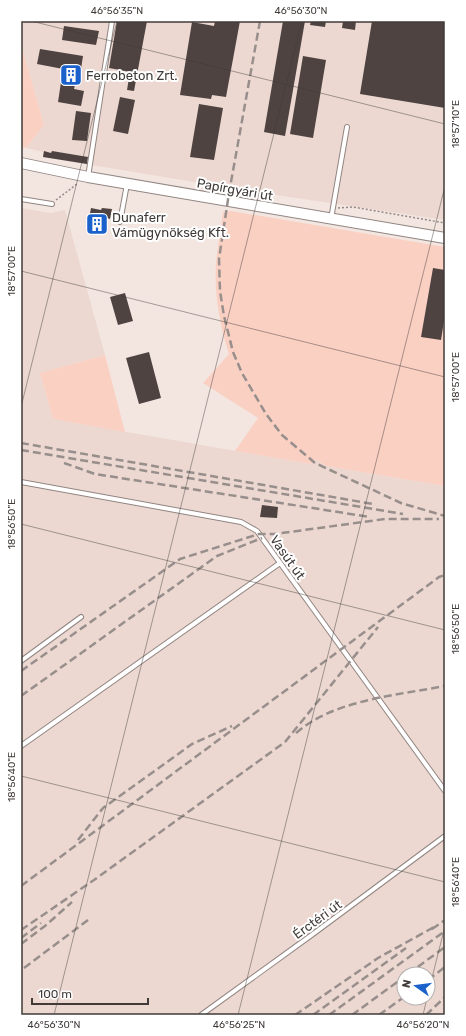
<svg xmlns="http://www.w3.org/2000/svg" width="466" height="1036" font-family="Rubik,sans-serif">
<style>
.built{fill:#ecd8d1;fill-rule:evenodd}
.green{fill:#fad0c3}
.building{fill:#4e4340}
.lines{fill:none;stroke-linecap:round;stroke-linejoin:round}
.service-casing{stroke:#928682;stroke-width:6}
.tertiary-casing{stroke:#928682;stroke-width:12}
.path{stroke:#938a87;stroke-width:1.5;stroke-dasharray:2 2;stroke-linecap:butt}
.service{stroke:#fff;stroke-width:4}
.tertiary{stroke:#fff;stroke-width:10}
.rail{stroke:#988f8c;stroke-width:2.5;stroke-dasharray:8 4;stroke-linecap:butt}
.ticks{fill:none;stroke:#403b39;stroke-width:1;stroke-opacity:0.45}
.labels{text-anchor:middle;stroke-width:4;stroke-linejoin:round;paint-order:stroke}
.poi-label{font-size:13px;fill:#403b39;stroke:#fff;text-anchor:start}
.street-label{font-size:13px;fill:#403b39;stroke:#fff}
.neatline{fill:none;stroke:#403b39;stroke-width:1.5}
.ticks-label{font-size:10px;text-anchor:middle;fill:#403b39}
</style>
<rect width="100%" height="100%" fill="#f3e6e1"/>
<path class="built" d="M21 21H445V220L236 189 43 157V152L26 148 44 125 21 44Z
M21 208 51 213 65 210 105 355 40 373 53 419 311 464 315 459 326 466 445 486V1015H21ZM404 974H428V998H404Z"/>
<path class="green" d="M21 44 44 125 26 148 21 147Z
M231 211 445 247V486L326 466 315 459 311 464 235 451 258 418 203 383 229 354C219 324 214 292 216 261 218 245 221 228 223 212Z
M105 355 125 432 53 419 40 373Z"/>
<path class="building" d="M117 21H147L134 91 127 90 130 72 109 68Z
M215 21H240L226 97 212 95 211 99 180 95 192 22 214 26Z
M283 21H305L285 136 264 132Z
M311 21H326L325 27 310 25Z
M343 21H356L355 30 342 28Z
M372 21H445V108L360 94Z
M64 26 99 31 96 45 62 40Z
M40 49 83 56 79 82 76 81 74 89 84 91 81 106 58 102 63 69 37 64Z
M303 56 326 60 313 138 290 134Z
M120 97 135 100 128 134 113 131Z
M199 104 223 108 214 160 190 157Z
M76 111 91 113 87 141 72 140Z
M44 151 51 153 52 151 88 157 87 164 43 157Z
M91 208 101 210 102 208 112 209 110 219 107 218 104 232 87 230Z
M433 268 445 270V315L441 340 421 337Z
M125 293 133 321 118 325 110 297Z
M149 352 161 398 139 404 126 358Z
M262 505 278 507 277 518 260 517Z"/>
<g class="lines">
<g class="service-casing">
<path id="service" d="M88 177 112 21
M21 199 52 204
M331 219 347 127
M120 222 127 184
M21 482 241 522 257 531 445 791
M21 661 81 617
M21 746 280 563
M201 1015 313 934 445 836"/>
</g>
<g class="tertiary-casing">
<path id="tertiary" d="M21 163 88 177 445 238"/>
</g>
<path class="path" d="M56 200 77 184
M338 208 353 207 445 223"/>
<use href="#service" class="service"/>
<use href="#tertiary" class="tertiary"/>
<path class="rail" d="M260 21 229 193 219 259 220 291 224 316 233 352 242 373 266 414 282 435 315 463 401 503 445 516
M21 443 373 504
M21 450 403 514
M64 463 95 474 370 517
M21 671 180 559 259 534H275L385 519H439
M21 696 217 556 262 538
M296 733C301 729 306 725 311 722 348 699 403 694 445 686
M78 840 103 808 192 744 232 726
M21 886 439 577 445 575
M432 929 445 920
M21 930 94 880 285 742 378 627
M21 938 41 923
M21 944 45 926 72 902
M24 968 88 920
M408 974 445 947
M428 980 445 967
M295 1015 378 958 436 926
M313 1015 406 948
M329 1015 445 931
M352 1015 404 977
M379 1015 404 997
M426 1015 445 997"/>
</g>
<path class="ticks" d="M31 21 445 124M21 271 445 377M21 407 117 21M21 524 445 630M21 776 445 882M428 994 445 926M54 1015 302 21M238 1015 445 186M423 1015 427 998"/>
<defs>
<g id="building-square" transform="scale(1.15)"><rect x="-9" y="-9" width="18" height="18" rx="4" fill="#1b61cc" stroke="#fff"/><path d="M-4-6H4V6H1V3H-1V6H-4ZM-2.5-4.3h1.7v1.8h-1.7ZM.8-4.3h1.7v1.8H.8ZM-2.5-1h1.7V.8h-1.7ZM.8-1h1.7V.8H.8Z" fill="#fff"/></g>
</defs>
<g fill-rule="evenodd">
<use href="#building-square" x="71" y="75"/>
<use href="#building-square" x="97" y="224"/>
</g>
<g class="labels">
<g class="poi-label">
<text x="86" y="80">Ferrobeton Zrt.</text>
<text x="112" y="222">Dunaferr<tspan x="112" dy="15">Vámügynökség Kft.</tspan></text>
</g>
<g class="street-label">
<text transform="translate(235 189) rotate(10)" y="5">Papírgyári út</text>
<text transform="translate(288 557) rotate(55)" y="5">Vasút út</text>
<text transform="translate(317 919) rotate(-36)" y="5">Érctéri út</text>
</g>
</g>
<rect width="466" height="1036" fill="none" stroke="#ffffff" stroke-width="44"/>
<g transform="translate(416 986) rotate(284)"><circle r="19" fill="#ffffff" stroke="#b3b1b0"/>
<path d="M0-3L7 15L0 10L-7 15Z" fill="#1b61cc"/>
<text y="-6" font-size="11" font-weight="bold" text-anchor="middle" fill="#403b39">N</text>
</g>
<path d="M32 998v6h116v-6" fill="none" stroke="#403b39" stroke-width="2"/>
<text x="38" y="998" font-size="12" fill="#403b39" stroke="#ffffff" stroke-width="3" paint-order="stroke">100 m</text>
<rect x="22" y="22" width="422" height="992" class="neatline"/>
<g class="ticks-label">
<text x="117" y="14">46°56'35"N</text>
<text x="301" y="14">46°56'30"N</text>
<text transform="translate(455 124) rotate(-90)" y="4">18°57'10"E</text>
<text transform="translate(11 271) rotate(-90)" y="4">18°57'00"E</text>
<text transform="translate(455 377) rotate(-90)" y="4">18°57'00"E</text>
<text transform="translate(11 524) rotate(-90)" y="4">18°56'50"E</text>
<text transform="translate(455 629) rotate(-90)" y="4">18°56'50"E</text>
<text transform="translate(11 777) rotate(-90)" y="4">18°56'40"E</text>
<text transform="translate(455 882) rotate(-90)" y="4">18°56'40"E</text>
<text x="54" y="1028">46°56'30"N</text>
<text x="239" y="1028">46°56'25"N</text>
<text x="423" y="1028">46°56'20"N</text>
</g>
</svg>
